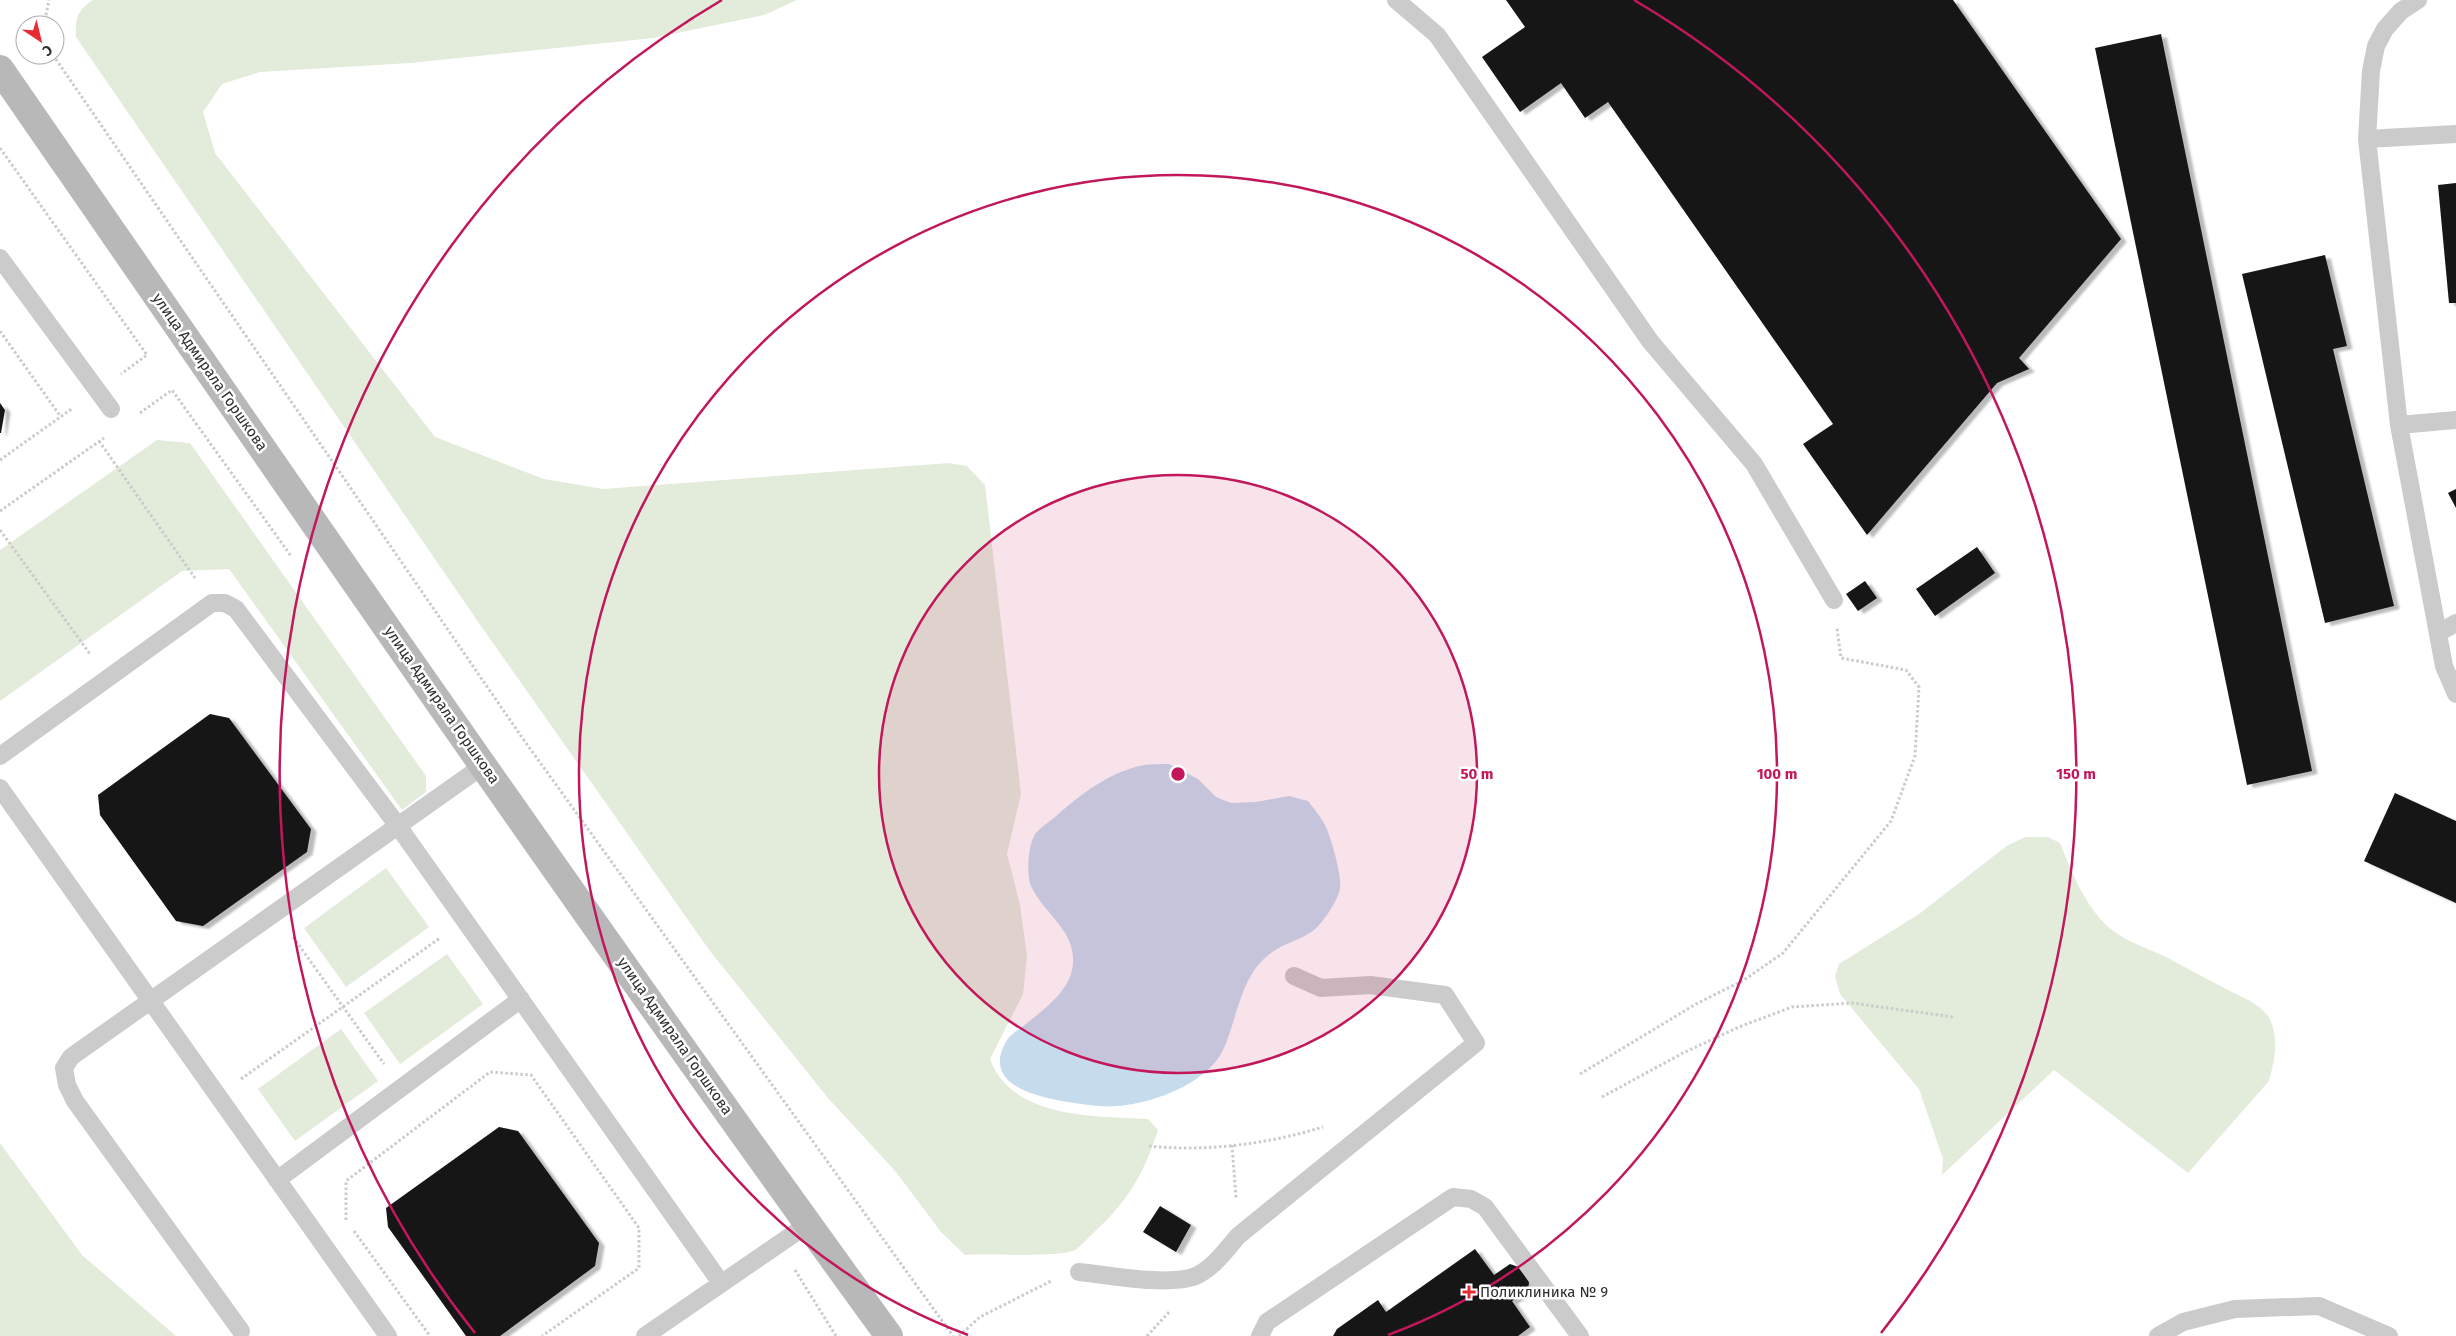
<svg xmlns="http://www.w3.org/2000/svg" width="2456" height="1336" font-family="'Fira Sans',sans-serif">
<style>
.green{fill:#e3ebdb}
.water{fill:#c6dcec}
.building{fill:#151515;filter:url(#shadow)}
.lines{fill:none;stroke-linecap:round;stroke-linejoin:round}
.path{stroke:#cbcbcb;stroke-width:3;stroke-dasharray:2.5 2.5;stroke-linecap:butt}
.service{stroke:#cbcbcb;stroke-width:18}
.secondary{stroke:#b8b8b8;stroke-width:28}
.ring{fill:none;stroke:#c2185b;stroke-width:2.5}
.poi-dot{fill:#e82c33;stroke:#fff;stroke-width:2}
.labels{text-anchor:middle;stroke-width:5;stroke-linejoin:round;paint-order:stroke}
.street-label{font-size:15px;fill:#2e2e2e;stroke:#fff}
.poi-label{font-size:15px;fill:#2e2e2e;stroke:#fff;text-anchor:start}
.centre{fill:#c2185b;stroke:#fff;stroke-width:2.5}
.ring-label{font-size:15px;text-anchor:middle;font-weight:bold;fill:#c2185b;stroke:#fff;stroke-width:5;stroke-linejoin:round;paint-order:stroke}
</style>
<defs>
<filter id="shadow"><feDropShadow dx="5.5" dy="3" stdDeviation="1" flood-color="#0004"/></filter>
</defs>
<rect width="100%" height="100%" fill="#fff"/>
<path class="green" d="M93 0H797L764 15 653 38 410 63 260 72 222 84 203 112 215 153 435 437 544 479 603 489 949 463 967 466 985 485 1021 794 1007 854 1020 905 1027 956 1023 994 990 1059C1012 1119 1095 1116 1148 1119L1158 1130C1144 1174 1127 1203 1092 1234 1087 1239 1081 1246 1075 1250 1059 1258 988 1253 965 1255L941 1232 896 1172 828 1098 710 951 481 626 76 37C75 18 77 11 93 0Z
M157 440 190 443 426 776V792L402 810 229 569 182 571 0 701V550Z
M2026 837H2048L2060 843C2072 872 2083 902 2106 925 2123 941 2145 947 2166 957 2187 968 2208 980 2230 991 2244 998 2264 1005 2271 1022 2279 1041 2274 1063 2269 1081L2188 1173 2054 1070 1942 1175 1943 1159 1919 1089 1840 994 1835 976 1839 964 1919 914 2008 845Z
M386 868 429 927 346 987 304 928Z
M447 954 483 1004 400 1064 364 1013Z
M341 1029 378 1081 295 1141 258 1089Z
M0 1143 82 1255 176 1336H0Z"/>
<path class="water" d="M1169 764 1198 779 1216 797 1231 803 1256 802 1289 796 1308 801C1314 809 1321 817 1325 825 1331 837 1342 876 1340 888 1339 899 1323 923 1314 930 1301 940 1284 943 1271 953 1240 975 1238 1018 1223 1050 1205 1088 1137 1110 1098 1106 1064 1102 974 1094 1007 1040 1010 1035 1017 1031 1022 1027 1043 1010 1075 989 1073 958 1072 928 1042 911 1031 886 1026 874 1028 843 1036 833 1041 827 1049 822 1055 817 1081 794 1109 772 1144 765 1152 764 1161 764 1169 764Z"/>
<path class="building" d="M1506 0H1953L2121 239 2019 358 2029 369 1997 383 1867 535 1803 444 1833 424 1608 102 1585 118 1561 83 1520 112 1482 57 1525 27Z
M2161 34 2312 771 2247 785 2095 48Z
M2456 183V303H2449L2438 185Z
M2325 255 2347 346 2333 349 2394 606 2325 623 2242 274Z
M0 403 5 410 1 433H0Z
M2456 489V508L2448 493Z
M1977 547 1995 573 1935 616 1916 589Z
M1865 581 1877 598 1858 611 1846 594Z
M210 714 229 718 311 829 307 852 203 926 176 921 100 815 98 795Z
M2395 793 2456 821V903L2364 861Z
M499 1127 518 1131 599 1243 595 1266 500 1336H466L388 1227 386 1208Z
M1160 1206 1191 1225 1176 1252 1143 1232Z
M1475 1249 1494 1275 1510 1264 1521 1268 1526 1275 1529 1282 1528 1290 1512 1301 1530 1327 1518 1336H1333L1337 1329 1378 1300 1386 1312Z"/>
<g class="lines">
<path class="path" d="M44 25 49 0
M53 55 521 736 953 1336
M0 148 147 355 121 374
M0 331 61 417
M140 413 172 390 291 556
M99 441 195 578
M0 460 73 408
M0 511 104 438
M0 530 90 654
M293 937 384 1064
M1580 1074 1696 1004 1744 980 1783 953 1891 821 1915 756 1919 687 1906 670 1841 658 1837 628
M241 1079 440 938
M1602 1097 1683 1053 1739 1027 1792 1007 1852 1003 1953 1017
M1232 1145 1236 1198
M1149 1146C1206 1152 1268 1144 1323 1127
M346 1220V1181L490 1072 531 1075 639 1228V1268L542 1336
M354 1231 430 1336
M795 1270 836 1336
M959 1336 980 1317 1053 1280
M1147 1336 1170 1311"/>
<path class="service" d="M1396 0 1437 35 1650 341 1754 464 1834 600
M2418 0 2401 11 2385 29 2376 46 2371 71 2367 139 2399 425 2444 666 2456 694
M2367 139 2456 134
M0 258 111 409
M2399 425 2456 420
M2438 633 2456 623
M0 756 212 603H225L236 609 398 826 721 1283
M0 788 388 1336
M277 1180 521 999
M1079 1272C1110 1275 1164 1286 1193 1277 1212 1270 1226 1250 1238 1236L1476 1043 1445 995 1370 985 1321 988 1294 976
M241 1331 75 1101 67 1085 64 1068 71 1057 484 765
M645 1336 808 1224
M1260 1336 1267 1322 1453 1197 1471 1199 1485 1207 1580 1336
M2158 1336 2183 1322 2235 1309 2319 1306 2389 1336"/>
<path class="secondary" d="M0 69C293 493 586 919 889 1336"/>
</g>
<circle cx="1178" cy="774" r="299" fill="#c2185b" fill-opacity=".12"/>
<g class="ring">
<circle cx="1178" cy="774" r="299"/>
<path d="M968 1335A599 599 0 1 1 1388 1335"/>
<path d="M475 1333A898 898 0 0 1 722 0M1634 0A898 898 0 0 1 1881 1333"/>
</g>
<path class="poi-dot" d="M1466.5 1284.5h5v5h5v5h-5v5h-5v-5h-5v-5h5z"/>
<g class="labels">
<g class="street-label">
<text transform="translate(210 372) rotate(55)" y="5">улица Адмирала Горшкова</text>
<text transform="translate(442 705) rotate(55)" y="5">улица Адмирала Горшкова</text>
<text transform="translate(675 1036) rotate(55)" y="5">улица Адмирала Горшкова</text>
</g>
<g class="poi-label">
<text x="1480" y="1297">Поликлиника № 9</text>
</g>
</g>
<circle cx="1178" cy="774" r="8" class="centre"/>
<g class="ring-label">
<text x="1477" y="779">50 m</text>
<text x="1777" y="779">100 m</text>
<text x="2076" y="779">150 m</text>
</g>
<g transform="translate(40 40) rotate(145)"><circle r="24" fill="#ffffff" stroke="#ababab"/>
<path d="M0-4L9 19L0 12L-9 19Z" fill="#e82c33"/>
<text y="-8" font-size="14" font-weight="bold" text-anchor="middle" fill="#2e2e2e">С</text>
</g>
</svg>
